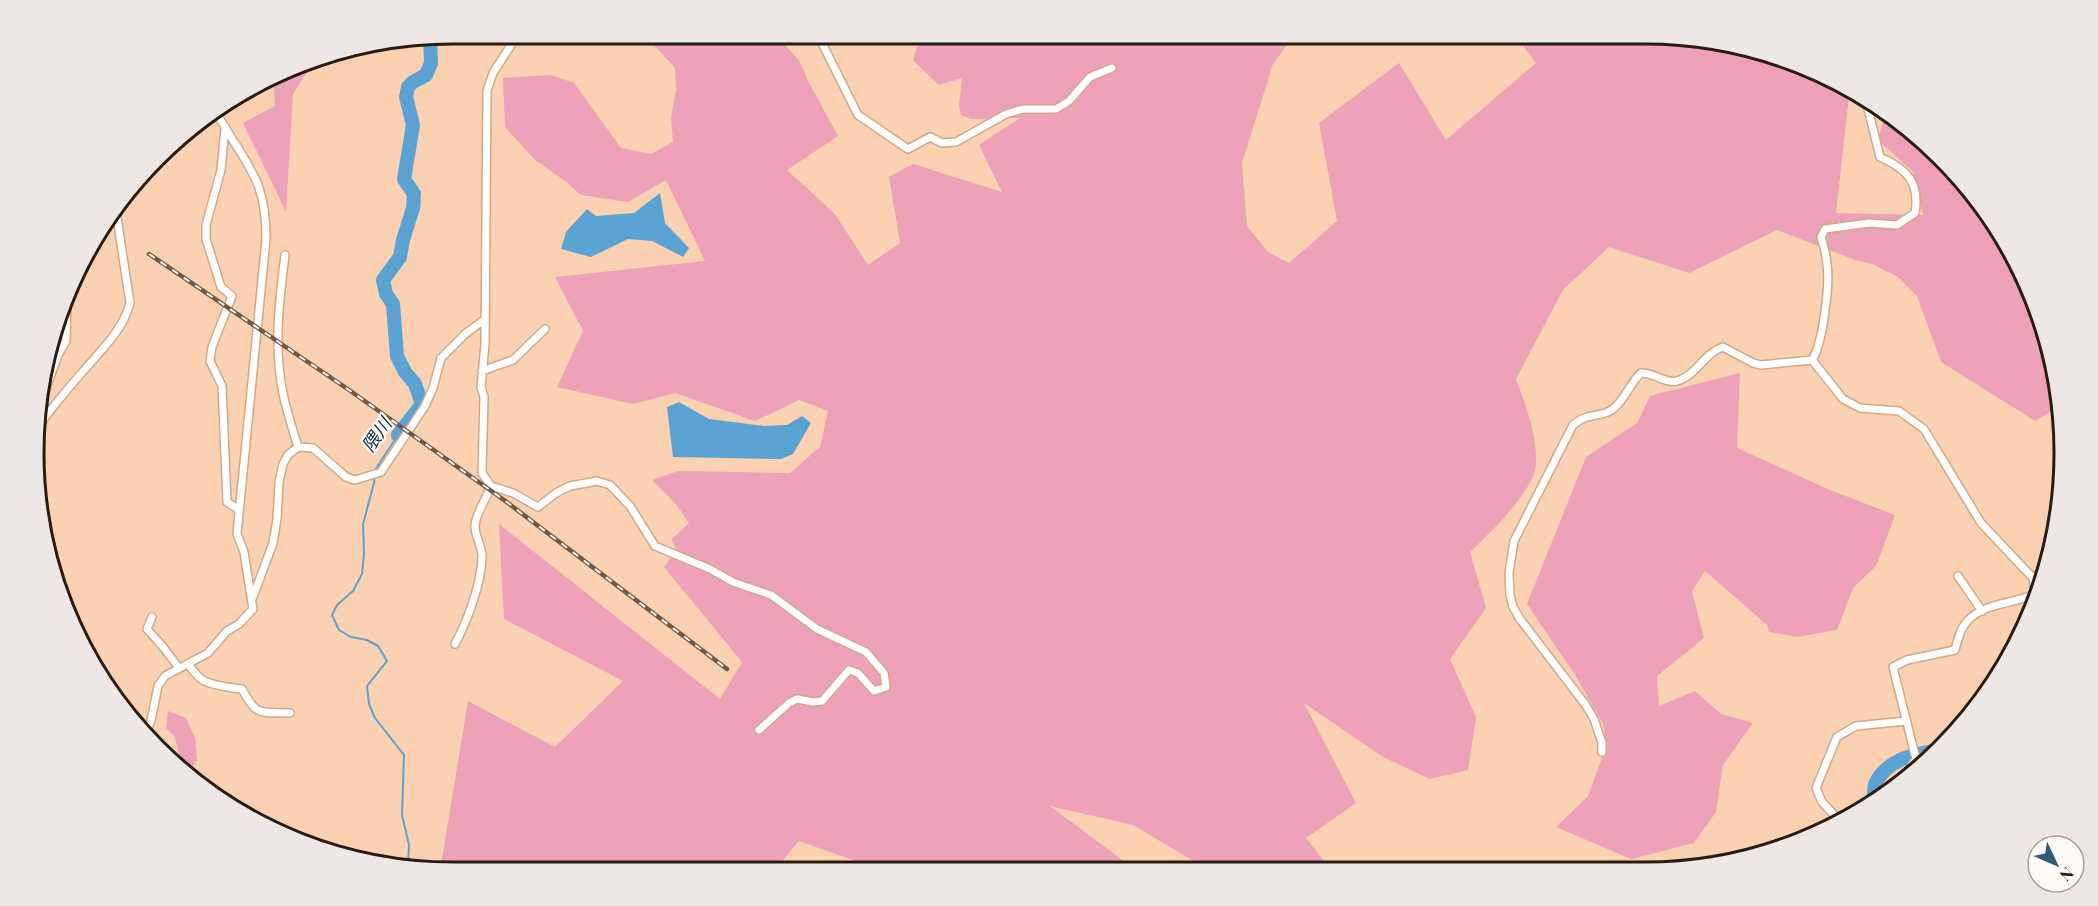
<svg xmlns="http://www.w3.org/2000/svg" width="2098" height="906" font-family="'Playfair Display','Noto Sans JP',serif">
<style>
.green{fill:#eea2ba}
.water{fill:#5ba3d3}
.lines{fill:none;stroke-linecap:round;stroke-linejoin:round}
.stream{stroke:#5ba3d3;stroke-width:2}
.river{stroke:#5ba3d3;stroke-width:14}
.street-casing{stroke:#d0a88a;stroke-width:10}
.street{stroke:#fff;stroke-width:7}
.rail-casing{stroke:#705947;stroke-width:4.5}
.rail{stroke:#fefaf7;stroke-width:2;stroke-dasharray:7;stroke-linecap:butt}
.labels{text-anchor:middle;stroke-width:4.5;stroke-linejoin:round;paint-order:stroke}
.water-label{font-size:18px;font-style:italic;fill:#0c2c40;stroke:#fefaf7}
.rim{fill:none;stroke:#2a1b10;stroke-width:3}
</style>
<rect width="100%" height="100%" fill="#fad1b1"/>
<path class="green" d="M643 33H775L800 62 808 81 838 136 787 170 835 214 868 265 900 243 889 177 913 164 1002 192 979 145 1020 118 971 119 961 115 959 105 962 78 939 85 913 60 921 33H1296L1273 64 1242 163 1247 226 1268 252 1289 263 1337 221 1319 123 1399 63 1446 140 1536 63 1514 33H1645L1780 55 1788 59 1792 66 1797 63 1850 87 1836 213 1923 215 1913 172 1878 140 1886 111 1922 137 1978 198 2022 268 2051 345 2061 405 2035 421 1941 362 1917 296 1898 277 1872 264 1858 261 1777 230 1689 273 1609 247 1563 290 1516 379C1526 406 1537 434 1536 464 1536 489 1488 535 1470 552L1486 608 1450 659 1476 717 1468 770 1430 779 1383 757 1304 703 1356 803 1306 838 1331 870 1210 871 1133 825 1050 806 1137 871 887 872 799 841 773 872 453 873 440 871 468 701 555 747 623 681 504 619 499 524 720 699 742 662 664 567 676 550 672 539 689 523 675 503 652 480 678 471 790 473 820 447 828 411 799 400 755 421 675 393 633 404 557 387 583 331 555 277 705 261 666 180 628 202 581 195 565 181 534 159 505 127 503 78 550 75 574 83 621 148 651 154 673 142 671 117 676 91 675 68Z
M313 57 312 64 293 94 286 212 243 123 275 106 273 76Z
M1740 373 1737 448 1830 490 1895 515 1876 566 1853 588 1837 630 1797 637 1769 632 1767 625 1705 571 1692 591 1704 638 1657 676 1659 706 1695 691 1721 714 1753 723 1723 765 1716 812 1694 843 1631 859 1556 827 1588 796 1602 758 1605 738 1603 724 1575 675 1527 604 1586 457 1637 423 1650 396Z
M168 711 186 718 195 738 197 760 187 777 179 771 182 767 175 737 166 728Z"/>
<path class="water" d="M660 193 665 223 689 248 683 257 652 241 628 239 591 257 561 249 566 232 587 209 596 216 634 213Z
M679 402 709 419 764 426 787 425 802 416 811 423 793 454 781 459 673 457 667 407Z"/>
<g class="lines">
<path class="stream" d="M398 435 375 470 374 483 363 524 364 554 362 574 353 591 337 605 332 615 339 630 351 637 367 640 378 646 387 661 367 686 369 704 375 718 404 755 402 815 409 845 408 866"/>
<path class="river" d="M398 435 422 404 415 384 405 372 397 356 393 304 386 294 383 280 400 257 403 240 413 208 414 194 404 179 413 125 406 97 408 87 413 82 426 75 431 63 430 37
M1874 802C1874 796 1873 787 1876 782 1888 760 1911 755 1934 751"/>
<g class="street-casing">
<path id="street" d="M514 33 513 42 493 73 487 91 485 344 481 387 484 397 482 473 491 486 513 493 538 507 556 493 570 486 597 481 610 485 630 506 655 546 710 569 733 582 771 595 817 629 866 652 884 673 886 687 874 691 858 673 849 670 822 701 813 702 797 699 789 703 759 730
M817 33 858 115 908 149 930 137 942 143 956 142 1006 114 1023 109H1056L1069 101 1090 77 1112 68
M225 128 221 170 206 225V239L221 287 232 296 212 347 210 361 222 386 227 502 238 509
M285 255C279 302 273 351 284 398 288 415 293 431 298 447
M1812 360 1843 399 1860 408 1899 411 1924 429 1981 523 2033 578 2035 594 2038 597
M482 371 513 360 545 329
M43 420 44 394 58 355 66 341 67 301
M39 426C53 406 70 386 86 368 103 348 123 330 130 303L116 211
M1958 576 1982 611
M2033 578 2047 568
M253 597 273 543 277 519 279 482 283 464 288 455 298 447 313 448 346 477 355 480 381 472 425 406 433 388 441 358 465 334 484 320
M152 617 147 629 163 647 179 668
M455 644C467 622 482 582 482 556 482 544 472 533 476 520 479 509 487 497 491 486
M187 664C192 668 195 674 200 678 207 685 233 688 242 689 257 717 259 712 290 713
M146 732 151 721 158 686 165 676 208 653 227 631 239 624 253 609 244 552 237 534 266 239C266 195 258 179 234 142 228 132 222 120 213 111
M1602 752V743L1594 719 1585 704 1520 619 1513 607 1510 595 1509 573 1514 541 1573 425C1589 411 1600 419 1613 409 1625 400 1630 383 1641 373 1653 372 1665 384 1677 381 1696 376 1704 353 1723 347L1753 363 1761 365 1812 360C1823 344 1830 284 1827 264 1826 255 1824 246 1821 237L1825 229 1869 223 1897 225 1915 213C1920 182 1907 169 1880 157L1865 97
M1916 759 1927 758
M1889 793 1905 776 1916 759 1893 667 1907 660 1955 650C1957 643 1959 634 1963 627 1978 602 2012 605 2035 594
M1840 821 1822 802 1816 788 1837 737 1856 726 1906 721
M1607 870 1610 866 1624 870"/>
</g>
<use href="#street" class="street"/>
<g class="rail-casing">
<path id="rail" d="M149 254 352 392 504 500 727 669"/>
</g>
<use href="#rail" class="rail"/>
</g>
<g class="labels">
<g class="water-label">
<text transform="translate(377 435) rotate(-55)" y="6">隈川</text>
</g>
</g>
<path d="M0 0H2098V906H0ZM453 44H1645A409 409 0 0 1 2054 453V453A409 409 0 0 1 1645 862H453A409 409 0 0 1 44 453V453A409 409 0 0 1 453 44Z" fill="#ede8e5" fill-rule="evenodd"/>
<path class="rim" d="M453 44H1645A409 409 0 0 1 2054 453V453A409 409 0 0 1 1645 862H453A409 409 0 0 1 44 453V453A409 409 0 0 1 453 44Z"/>
<g transform="translate(2056 864) rotate(134)"><circle r="28" fill="#fefaf7" stroke="#a9a19b" stroke-width="1.5"/>
<path d="M0-4.5L10 22L0 15L-10 22Z" fill="#2d5c7b"/>
<text y="-9" font-size="16" font-weight="bold" text-anchor="middle" fill="#2a1b10">N</text>
</g>
</svg>
